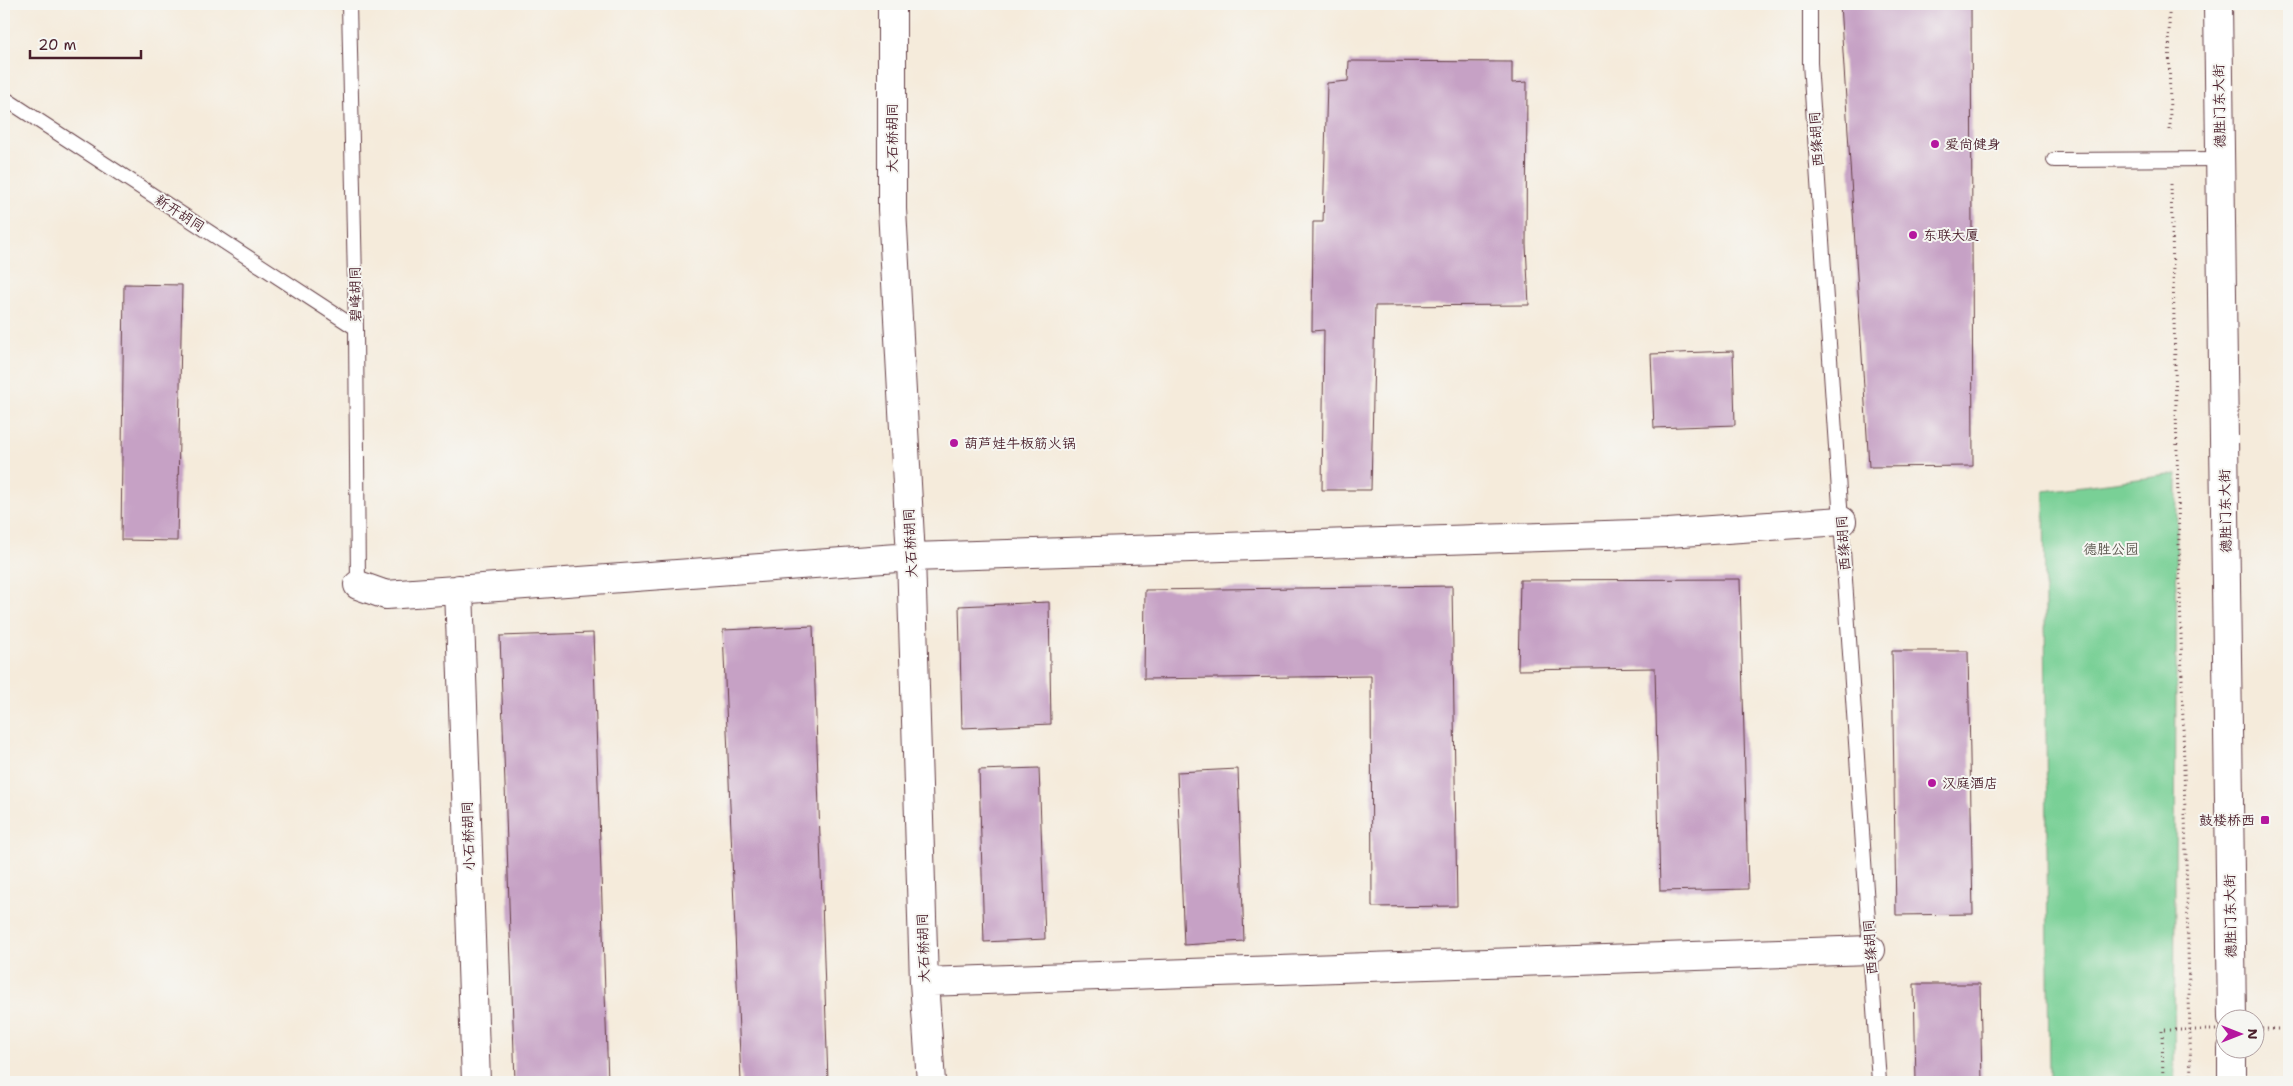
<svg xmlns="http://www.w3.org/2000/svg" width="2293" height="1086" font-family="'Shantell Sans','LXGW WenKai TC',sans-serif">
<style>
.green{fill:#79d096;stroke:#627860}
.building{fill:#c6a1c5}
.lines{fill:none;stroke-linecap:round;stroke-linejoin:round}
.service-casing{stroke:#643e45;stroke-width:16}
.minor-casing{stroke:#643e45;stroke-width:30}
.tertiary-casing{stroke:#643e45;stroke-width:30}
.path{stroke:#643e45;stroke-width:3;stroke-dasharray:1 4;stroke-linecap:butt}
.service{stroke:#fff;stroke-width:14}
.minor{stroke:#fff;stroke-width:28}
.tertiary{stroke:#fff;stroke-width:28}
.path-bridge{stroke:#643e45;stroke-width:3;stroke-dasharray:1 4;stroke-linecap:butt}
.poi-dot{fill:#b5179e;stroke:#f6f6f2;stroke-width:2}
.labels{text-anchor:middle;stroke-width:4;stroke-linejoin:round;paint-order:stroke}
.street-label{font-size:14px;fill:#4a1f2b;stroke:#f6f6f2}
.poi-label{font-size:14px;fill:#4a1f2b;stroke:#f6f6f2;text-anchor:start}
.park-label{font-size:14px;fill:#58544b;stroke:#f6f6f2}
</style>
<rect width="100%" height="100%" fill="#f6f6f2"/>
<filter id="ink" filterUnits="userSpaceOnUse"><feTurbulence type="fractalNoise" baseFrequency=".02" numOctaves="2"/><feDisplacementMap in="SourceGraphic" scale="10" xChannelSelector="R" yChannelSelector="G"/><feConvolveMatrix kernelMatrix="1 2 1 2 8 2 1 2 1" color-interpolation-filters="sRGB"/></filter>
<filter id="wash" filterUnits="userSpaceOnUse"><feTurbulence type="fractalNoise" baseFrequency=".0096" numOctaves="4" result="noise"/><feDisplacementMap in="SourceGraphic" scale="20" xChannelSelector="R" yChannelSelector="G"/><feGaussianBlur stdDeviation="1.12" result="paint"/><feColorMatrix in="noise" values="0 0 0 0 0 0 0 0 0 0 0 0 0 0 0 0 0 1.4 0 .05"/><feComposite in="paint" operator="in"/></filter>
<g filter="url(#wash)">
<rect width="100%" height="100%" fill="#f5ebdb"/>
<path class="green" d="M2177 474 2174 1082H2049L2044 491Z"/>
<g id="blocks">
<path class="building" d="M1840 4H1971L1973 466 1869 467Z
M1349 61 1512 62V83L1527 82 1526 245 1529 305 1375 306 1371 490H1322L1324 330 1312 331 1313 222H1323L1327 83 1348 81Z
M124 284 182 285 177 541 121 540Z
M1733 351 1735 425 1654 428 1651 354Z
M1740 579 1748 889 1660 891 1655 668 1518 670 1520 580Z
M1452 586 1457 906 1372 907 1371 676 1144 679 1145 590Z
M1049 602 1051 724 962 728 959 606Z
M813 626 828 1082H741L723 630Z
M593 633 608 1082H515L500 636Z
M1892 651H1968L1973 914 1896 915Z
M1039 768 1045 939 984 942 979 770Z
M1238 769 1244 941 1184 945 1177 772Z
M1914 984H1980L1982 1082H1916Z"/>
</g>
</g>
<g filter="url(#ink)">
<use href="#blocks" fill-opacity="0" stroke="#643e45" stroke-width="1"/>
<g class="lines">
<g class="service-casing">
<path id="service" d="M349 4 356 328 358 585
M1810 4V63L1879 1082
M4 98 356 328
M2054 160 2220 159"/>
</g>
<g class="minor-casing">
<path id="minor" d="M892 4V209L911 557 924 982 931 1082
M358 585 386 595 911 557 1668 533 1842 521
M459 589 476 1082
M924 982 1871 950"/>
</g>
<g class="tertiary-casing">
<path id="tertiary" d="M2218 4 2232 1018
M2232 1048V1082"/>
</g>
<path class="path" d="M2169 4 2170 133
M2171 184 2191 1082
M2262 1029H2289"/>
<use href="#service" class="service"/>
<use href="#minor" class="minor"/>
<use href="#tertiary" class="tertiary"/>
<path class="path-bridge" d="M2163 1082 2162 1030H2226"/>
</g>
</g>
<g class="poi-dot">
<circle cx="1935" cy="144" r="5"/>
<circle cx="1913" cy="235" r="5"/>
<circle cx="954" cy="443" r="5"/>
<circle cx="1932" cy="783" r="5"/>
<rect x="2260" y="815" width="10" height="10" rx="2.5"/>
</g>
<g class="labels">
<g class="street-label">
<text transform="translate(2219 106) rotate(-91)" y="5">德胜门东大街</text>
<text transform="translate(892 138) rotate(-90)" y="5">大石桥胡同</text>
<text transform="translate(1816 139) rotate(-94)" y="5">西绦胡同</text>
<text transform="translate(180 213) rotate(33)" y="5">新开胡同</text>
<text transform="translate(355 294) rotate(-91)" y="5">碧峰胡同</text>
<text transform="translate(2225 511) rotate(-91)" y="5">德胜门东大街</text>
<text transform="translate(910 543) rotate(-93)" y="5">大石桥胡同</text>
<text transform="translate(1843 543) rotate(-94)" y="5">西绦胡同</text>
<text transform="translate(468 836) rotate(-92)" y="5">小石桥胡同</text>
<text transform="translate(2230 916) rotate(-91)" y="5">德胜门东大街</text>
<text transform="translate(1870 947) rotate(-94)" y="5">西绦胡同</text>
<text transform="translate(923 948) rotate(-92)" y="5">大石桥胡同</text>
</g>
<g class="poi-label">
<text x="1945" y="149">爱尚健身</text>
<text x="1923" y="240">东联大厦</text>
<text x="964" y="448">葫芦娃牛板筋火锅</text>
<text x="1942" y="788">汉庭酒店</text>
<text x="2255" y="825" text-anchor="end">鼓楼桥西</text>
</g>
<g class="park-label">
<text x="2111" y="554">德胜公园</text>
</g>
</g>
<rect width="2293" height="1086" fill="none" stroke="#f6f6f2" stroke-width="20"/>
<g transform="translate(2240 1034) rotate(90)"><circle r="24" fill="#f6f6f2" stroke="#b1a0a2"/>
<path d="M0-4L9 19L0 12L-9 19Z" fill="#b5179e"/>
<text y="-8" font-size="14" font-weight="bold" text-anchor="middle" fill="#4a1f2b">N</text>
</g>
<path d="M30 50v8h111v-8" fill="none" stroke="#4a1f2b" stroke-width="2.5"/>
<text x="38" y="50" font-size="15" fill="#4a1f2b" stroke="#f6f6f2" stroke-width="4" paint-order="stroke">20 m</text>
</svg>
